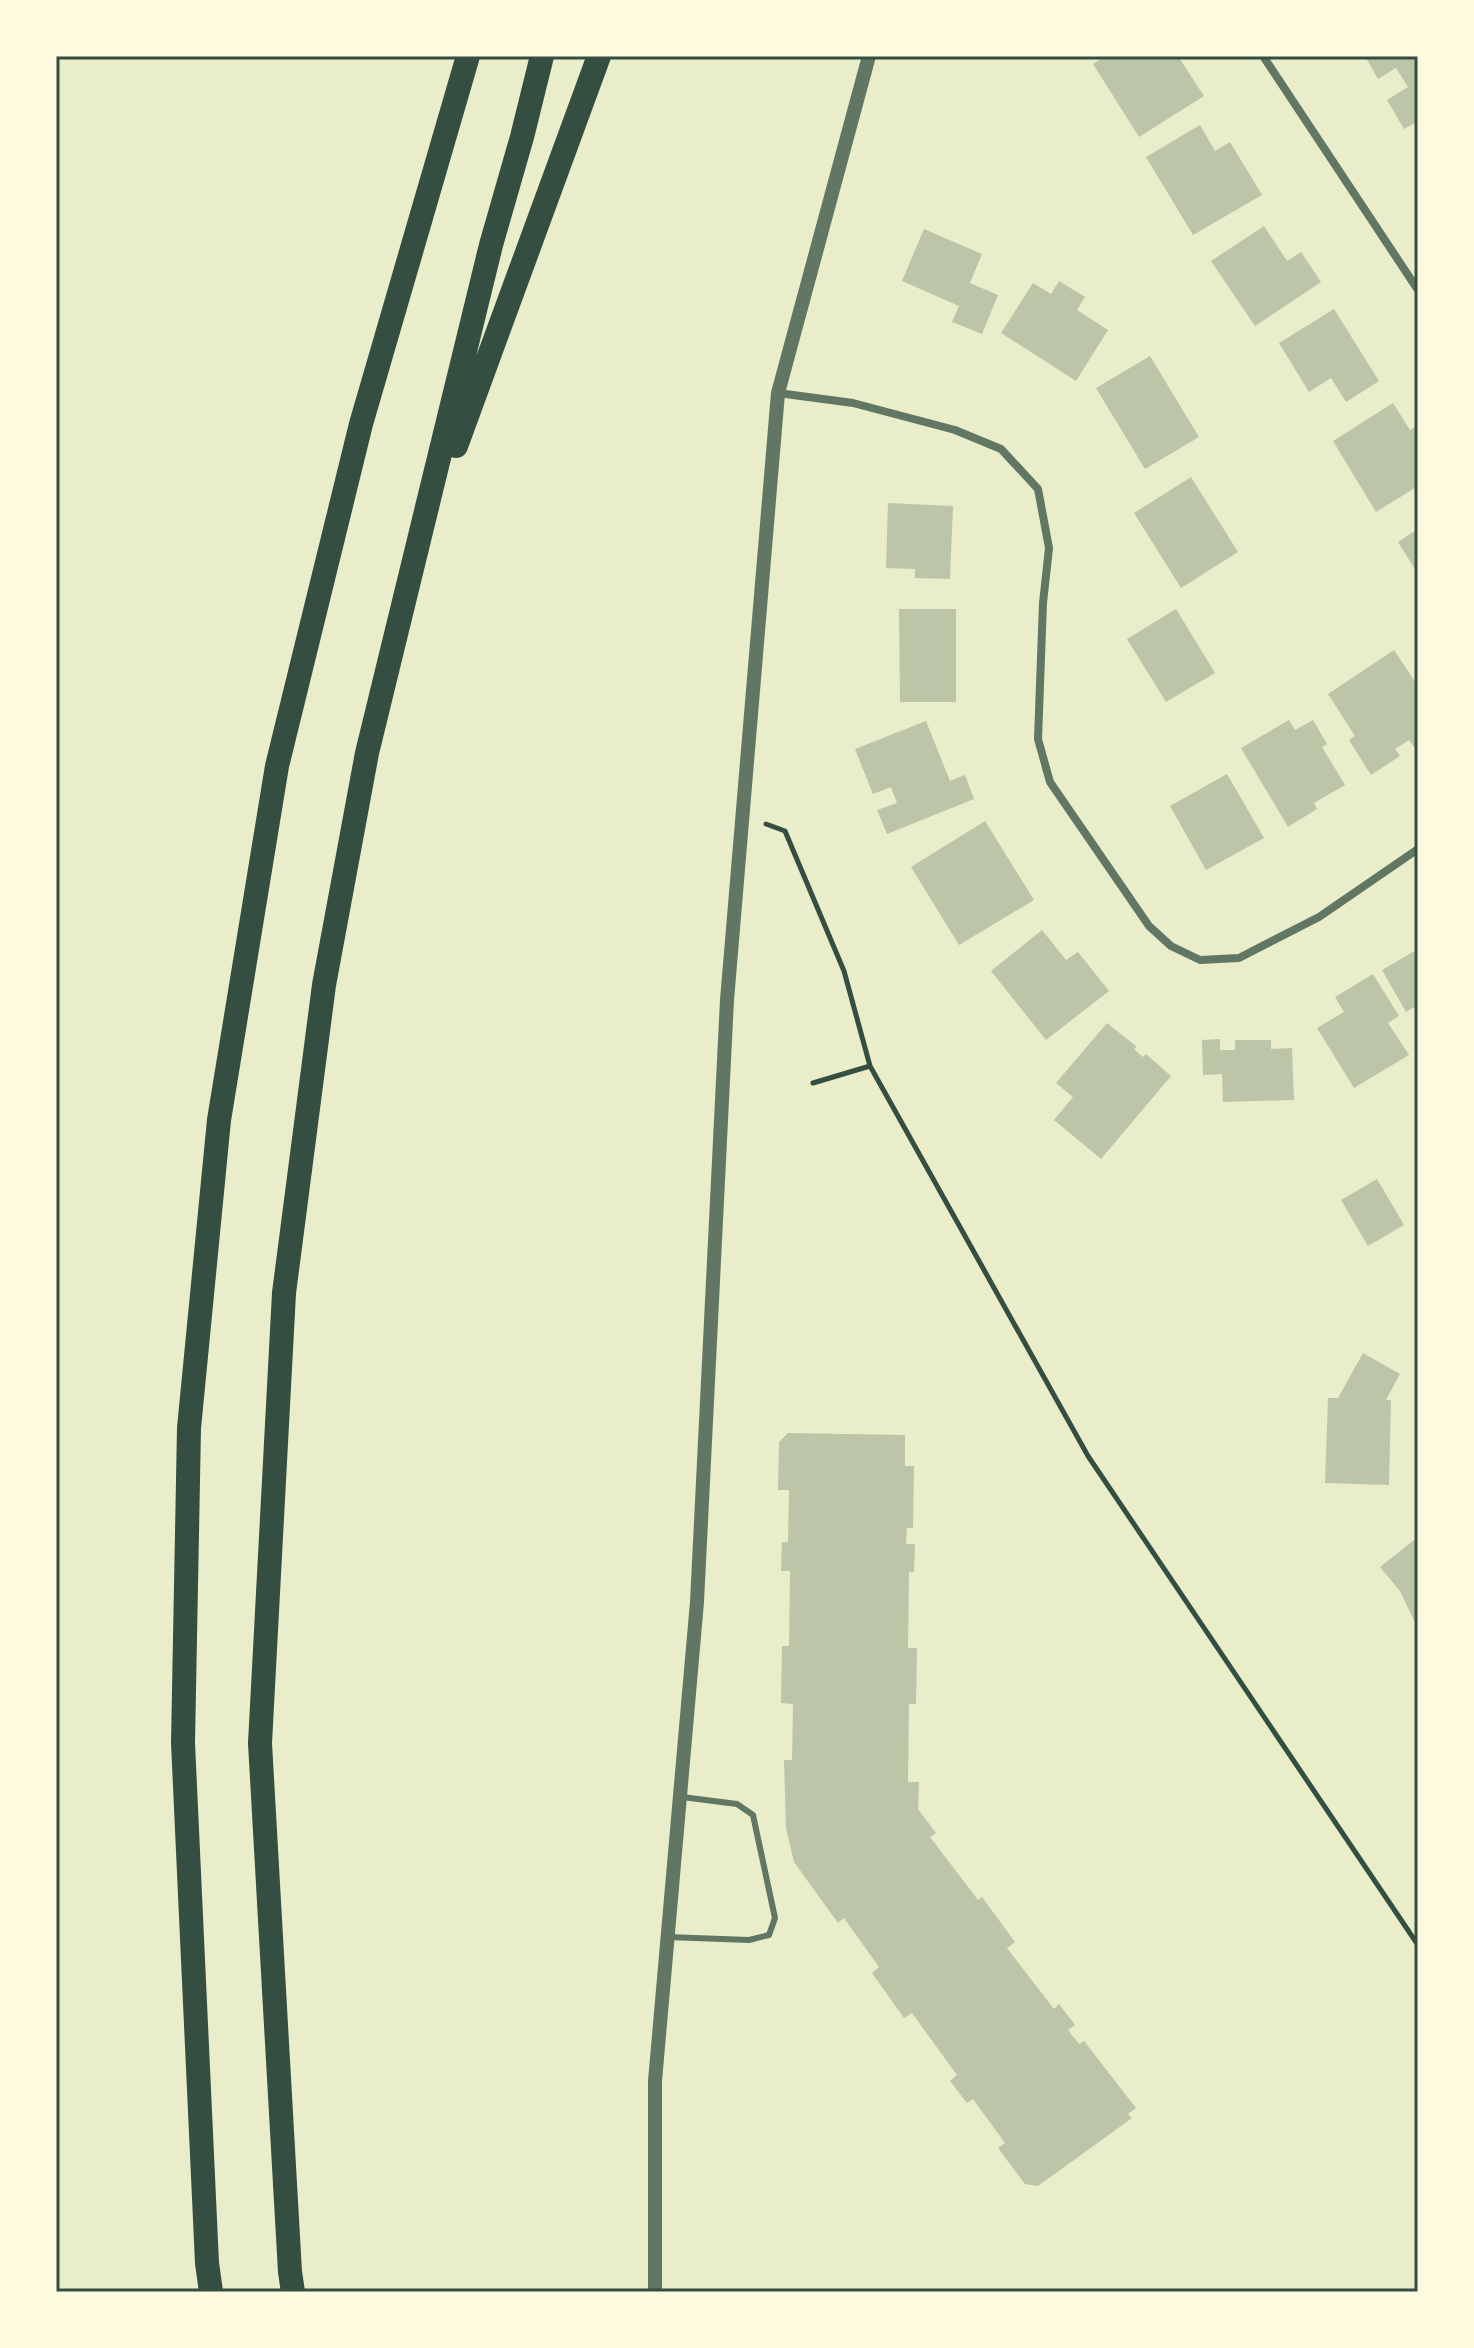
<svg xmlns="http://www.w3.org/2000/svg" width="1474" height="2348" font-family="'Open Sans',sans-serif">
<style>
.building{fill:#bcc5a7}
.lines{fill:none;stroke-linecap:round;stroke-linejoin:round}
.path{stroke:#344e41;stroke-width:5}
.service{stroke:#617663;stroke-width:6}
.minor{stroke:#617663;stroke-width:8}
.tertiary{stroke:#617663;stroke-width:14}
.motorway{stroke:#344e41;stroke-width:24}
.neatline{fill:none;stroke:#344e41;stroke-width:3}
</style>
<rect width="100%" height="100%" fill="#e9edc9"/>
<path class="building" d="M1106 56H1162L1164 60 1171 56H1178L1204 96 1139 137 1093 64Z
M1365 56H1418V121L1404 129 1387 100 1408 87 1396 68 1378 79Z
M1200 125 1215 151 1230 142 1262 195 1193 235 1146 157Z
M1264 226 1287 261 1301 252 1321 282 1255 326 1211 261Z
M924 229 982 254 970 283 998 295 982 334 952 322 959 306 902 281Z
M1059 281 1085 297 1077 310 1108 330 1076 381 1001 333 1033 283 1051 294Z
M1334 309 1379 381 1346 402 1331 378 1309 392 1279 343Z
M1150 356 1199 437 1145 469 1096 388Z
M1393 403 1410 430 1418 425V486L1376 512 1333 441Z
M1191 477 1238 552 1181 588 1134 513Z
M888 503 953 506 950 579 915 578V569L886 568Z
M1418 529V574L1398 542Z
M899 609H956V702H900Z
M1176 609 1215 673 1166 702 1127 639Z
M1394 650 1418 686V745L1414 747 1409 740 1395 749 1400 756 1371 775 1349 740 1355 736 1328 694Z
M1289 720 1295 730 1313 720 1327 744 1322 747 1345 785 1314 803 1317 809 1288 827 1241 748Z
M926 721 950 781 965 775 974 799 887 834 877 810 897 803 891 787 873 794 855 749Z
M1227 774 1264 838 1206 870 1170 806Z
M985 821 1034 900 959 945 911 867Z
M1042 930 1066 960 1078 952 1109 991 1046 1040 991 971Z
M1418 949V1005L1406 1012 1382 970Z
M1373 974 1399 1016 1388 1023 1409 1055 1354 1088 1317 1028 1344 1012 1335 997Z
M1107 1023 1137 1047 1134 1049 1143 1057 1146 1054 1171 1076 1101 1159 1054 1120 1073 1097 1056 1083Z
M1220 1039V1050H1235V1040H1271V1049L1292 1048 1294 1100 1223 1102 1222 1074 1203 1075 1202 1040Z
M1377 1179 1404 1225 1368 1246 1341 1200Z
M1363 1353 1400 1374 1386 1400H1391L1389 1485 1325 1483 1328 1398H1338Z
M788 1433 905 1435V1466H914L913 1528H907L906 1544H915L914 1572H909L908 1648H917L916 1704H909L908 1782H919L918 1809 936 1833 930 1837 978 1900 982 1897 1015 1942 1007 1948 1054 2009 1059 2004 1075 2025 1068 2030 1079 2044 1084 2041 1136 2108 1128 2114 1132 2118 1038 2186 1025 2184 998 2148 1005 2143 973 2099 967 2103 950 2081 957 2075 912 2013 904 2018 872 1973 879 1967 844 1918 838 1923 794 1862 786 1828 784 1760H792L793 1704 781 1703 782 1646H789L790 1571H781L782 1542H788L789 1490H778L779 1442Z
M1418 1537V1629L1400 1591 1380 1567Z"/>
<g class="lines">
<path class="path" d="M766 824 785 831 844 971 870 1066 1088 1456 1418 1945
M813 1083 870 1066"/>
<path class="service" d="M668 1937 749 1940 769 1935 775 1918 753 1815 737 1804 682 1797"/>
<path class="minor" d="M1263 56 1418 290
M778 393 853 403 955 430 1001 449 1038 489 1049 548 1043 603 1038 739 1050 782 1149 926 1171 946 1200 960 1239 958 1319 917 1418 849"/>
<path class="tertiary" d="M655 2292V2081L697 1602 727 1000 778 393 869 56"/>
<path class="motorway" d="M456 446 599 56
M211 2292 207 2263 183 1743 189 1428 219 1120 277 766 361 424 468 56
M293 2292 290 2272 260 1743 284 1293 324 985 367 753 491 245 522 137 542 56"/>
</g>
<rect width="1474" height="2348" fill="none" stroke="#fefae0" stroke-width="116"/>
<rect x="58" y="58" width="1358" height="2232" class="neatline"/>
</svg>
